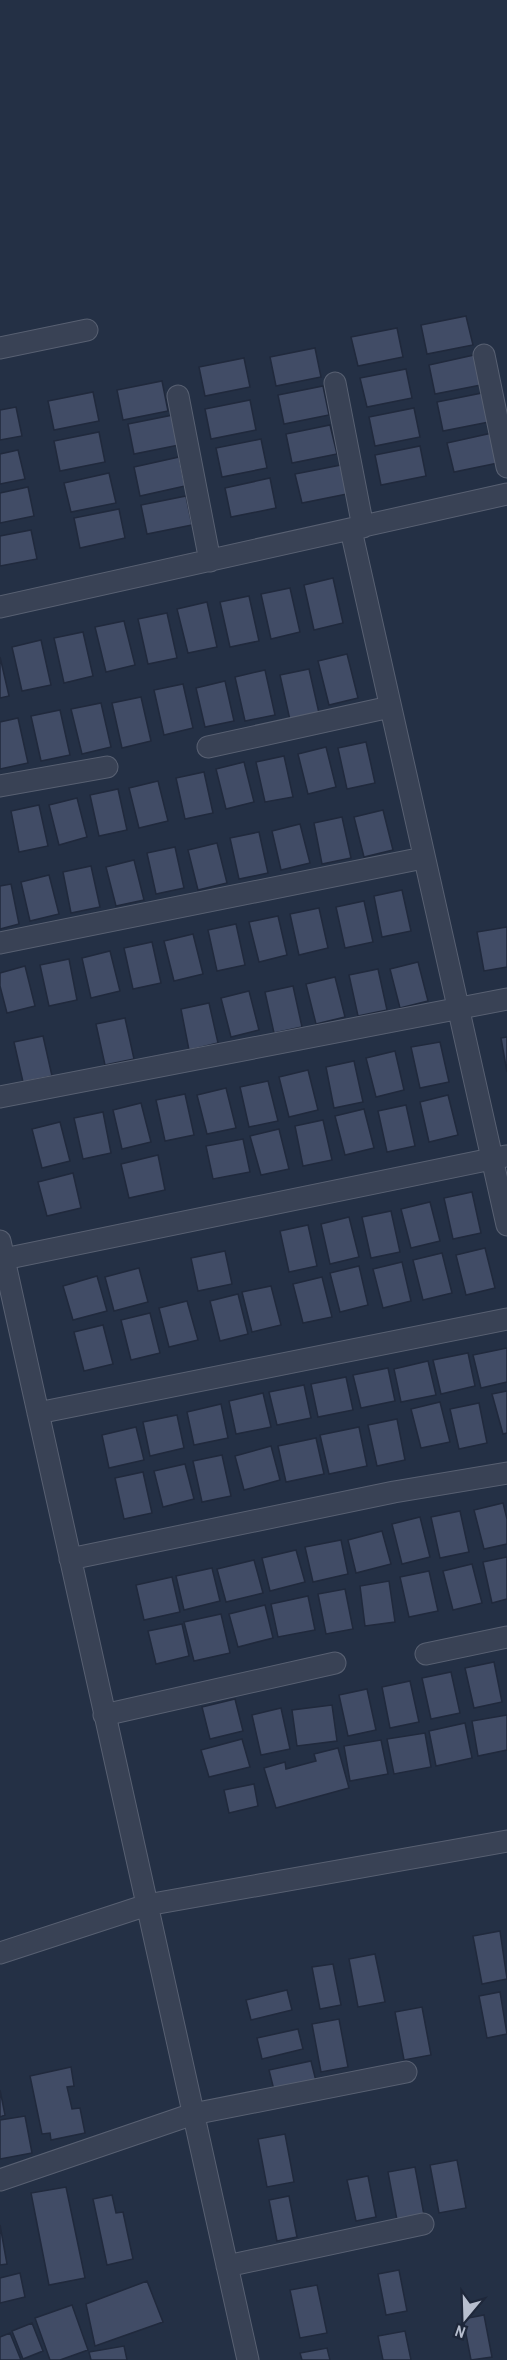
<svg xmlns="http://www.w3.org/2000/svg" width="507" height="2360" font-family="'Archivo Narrow',sans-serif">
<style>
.building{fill:#414c66;stroke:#20293c;stroke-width:1.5}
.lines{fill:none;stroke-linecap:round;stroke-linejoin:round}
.minor-casing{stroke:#586072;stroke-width:23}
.minor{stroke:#394255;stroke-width:21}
</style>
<rect width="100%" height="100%" fill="#243045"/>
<path class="building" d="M466 316 473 345 427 354 421 325Z
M397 328 403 357 358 366 351 337Z
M315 348 321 377 276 386 270 357Z
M474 355 481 385 435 394 429 365Z
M244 358 250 387 205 396 199 367Z
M406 369 412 398 367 407 360 378Z
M162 381 168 411 123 420 117 390Z
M323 386 329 415 284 424 278 395Z
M93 392 99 421 54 430 48 401Z
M482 393 489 422 443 431 437 402Z
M250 400 256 430 211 439 205 409Z
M16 407 22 436 0 440V410Z
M414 408 420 437 375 446 369 417Z
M173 415 179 445 134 454 128 424Z
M330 425 337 454 292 463 286 434Z
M99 432 105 462 60 471 54 441Z
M492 433 498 463 454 472 447 443Z
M261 439 267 468 222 477 216 448Z
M420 446 426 476 381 485 375 455Z
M18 450 25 479 0 484V454Z
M179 457 185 486 140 496 134 467Z
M341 465 347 494 302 503 295 474Z
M109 473 116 503 71 512 64 483Z
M270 478 276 508 231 517 225 488Z
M28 487 34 516 0 523V493Z
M186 496 192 525 147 534 141 505Z
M119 509 125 538 80 548 74 518Z
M31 530 37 559 0 566V536Z
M333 578 343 623 314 630 304 585Z
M290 588 300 632 271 639 261 594Z
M249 596 259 641 230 647 220 602Z
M207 602 217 647 188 653 177 609Z
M167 613 177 658 148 664 138 619Z
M124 621 135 665 106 672 95 627Z
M83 632 93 676 64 683 54 638Z
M41 640 51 685 22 691 12 647Z
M347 654 358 698 329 705 318 661Z
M0 657 9 696 0 698Z
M309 669 319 713 290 720 280 675Z
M265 670 275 715 245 721 235 677Z
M225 681 234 721 205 727 196 688Z
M183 684 193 728 164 735 154 690Z
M141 697 151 741 122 748 112 703Z
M101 703 111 747 82 754 71 709Z
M60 710 70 755 41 761 31 716Z
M18 718 28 763 0 769V722Z
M366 742 375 783 347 789 338 748Z
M326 747 336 787 308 794 298 754Z
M284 756 293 797 265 802 256 762Z
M244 762 254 802 226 809 216 769Z
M204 772 213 813 185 819 176 778Z
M158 781 168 821 139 828 129 788Z
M118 789 127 830 99 836 90 795Z
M77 798 87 837 59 845 49 805Z
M39 805 48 846 19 852 11 811Z
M383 810 393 850 364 857 354 817Z
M342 817 351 858 322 864 314 823Z
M300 824 310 863 281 870 272 831Z
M259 832 268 873 239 879 230 838Z
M217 843 227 883 198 890 188 850Z
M175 847 184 888 156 894 147 853Z
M134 860 144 900 116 906 106 867Z
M91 866 100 907 71 913 63 872Z
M49 875 59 914 30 921 21 882Z
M11 884 19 924 0 929V886Z
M402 890 411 931 382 937 374 896Z
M364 901 373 942 345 948 336 907Z
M319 908 328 948 299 955 290 914Z
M278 916 287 955 259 962 249 922Z
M236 924 245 965 217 971 208 930Z
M507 927V967L484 971 477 932Z
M193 934 203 974 174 981 164 941Z
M152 942 161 983 133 989 124 948Z
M110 951 120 991 91 998 82 958Z
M69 959 77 1000 49 1006 40 965Z
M418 962 428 1001 400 1008 390 969Z
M25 966 35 1006 7 1013 0 986V973Z
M378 969 387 1010 358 1016 349 975Z
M335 977 345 1017 316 1024 306 984Z
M293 986 302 1027 274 1033 265 992Z
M249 991 259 1030 231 1037 221 998Z
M209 1003 218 1043 189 1050 181 1009Z
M125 1018 134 1059 105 1065 96 1024Z
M43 1036 52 1076 23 1082 14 1042Z
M507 1037V1072L501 1038Z
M440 1042 449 1082 420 1088 411 1047Z
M395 1051 404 1090 376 1097 366 1058Z
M354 1061 363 1102 334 1108 326 1067Z
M308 1070 318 1110 289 1117 279 1077Z
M268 1081 278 1121 249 1127 240 1087Z
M226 1088 236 1128 207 1134 197 1095Z
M185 1094 194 1135 165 1141 156 1100Z
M448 1095 458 1135 429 1142 420 1102Z
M141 1103 151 1142 122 1149 113 1110Z
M406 1105 415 1146 387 1152 378 1111Z
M364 1109 374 1148 345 1155 335 1116Z
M103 1112 111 1153 83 1159 74 1118Z
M323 1120 332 1160 303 1166 295 1126Z
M60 1122 70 1161 42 1168 32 1129Z
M279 1129 289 1169 261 1175 250 1136Z
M243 1139 250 1172 213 1179 206 1146Z
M158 1155 165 1190 129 1198 121 1164Z
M73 1173 81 1208 47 1216 38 1182Z
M472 1192 481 1233 453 1239 444 1198Z
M430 1202 440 1241 411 1248 401 1209Z
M391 1211 400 1252 371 1258 362 1217Z
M349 1217 359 1257 330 1264 321 1224Z
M308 1225 317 1266 289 1272 280 1231Z
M485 1248 495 1288 466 1295 456 1255Z
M225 1251 232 1284 198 1291 191 1258Z
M442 1253 452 1293 423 1300 413 1260Z
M402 1262 411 1301 383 1308 373 1269Z
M359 1266 368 1305 340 1312 330 1273Z
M139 1268 148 1302 114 1311 105 1277Z
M97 1276 107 1311 73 1320 63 1286Z
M322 1277 332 1317 303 1323 293 1284Z
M271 1286 281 1325 252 1332 242 1292Z
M238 1294 248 1334 220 1341 210 1301Z
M187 1301 198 1340 169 1347 159 1308Z
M150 1313 160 1353 131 1360 121 1320Z
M103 1325 113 1364 84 1371 74 1332Z
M507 1348V1382L481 1388 473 1355Z
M468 1353 475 1386 441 1394 433 1360Z
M428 1361 436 1395 401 1402 394 1369Z
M388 1368 395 1401 361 1408 353 1375Z
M346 1377 353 1410 318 1417 311 1384Z
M304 1385 311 1418 277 1425 269 1392Z
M507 1391V1433L503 1434 492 1394Z
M263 1393 271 1427 236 1434 229 1401Z
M440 1402 450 1442 421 1448 411 1409Z
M479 1403 487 1443 459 1449 450 1409Z
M221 1404 228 1438 194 1445 187 1412Z
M177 1415 184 1448 150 1456 143 1422Z
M397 1419 405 1460 377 1466 368 1425Z
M136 1427 144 1460 109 1468 102 1435Z
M359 1427 367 1466 329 1474 320 1435Z
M316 1438 324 1474 286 1482 278 1446Z
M271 1446 280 1480 244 1490 235 1456Z
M222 1455 231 1496 202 1502 193 1461Z
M185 1464 194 1499 163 1507 154 1471Z
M143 1472 152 1513 124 1519 115 1478Z
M503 1503 507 1519V1544L484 1549 474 1510Z
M460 1511 469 1552 440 1558 431 1517Z
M420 1517 430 1557 402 1564 392 1524Z
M382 1531 391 1564 356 1573 348 1540Z
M341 1540 348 1574 313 1582 305 1547Z
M296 1550 305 1582 270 1591 262 1558Z
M507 1557V1599L492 1603 483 1562Z
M254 1560 263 1593 226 1602 217 1569Z
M472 1564 482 1603 453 1610 443 1571Z
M212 1568 220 1601 184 1610 176 1576Z
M429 1571 438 1611 409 1617 400 1577Z
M172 1577 180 1612 144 1620 136 1585Z
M389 1581 395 1622 365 1626 360 1586Z
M345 1589 353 1629 326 1634 318 1594Z
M308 1596 315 1630 278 1637 271 1604Z
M265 1605 273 1638 238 1647 229 1614Z
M221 1614 230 1653 194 1661 184 1622Z
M182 1624 189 1656 156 1664 148 1631Z
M494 1662 502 1702 474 1708 465 1668Z
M451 1672 460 1713 431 1719 422 1678Z
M410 1681 419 1722 390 1728 382 1687Z
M367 1689 376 1730 348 1736 339 1695Z
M235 1699 243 1731 210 1739 202 1707Z
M332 1705 337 1741 297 1746 292 1710Z
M281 1708 290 1749 261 1755 252 1715Z
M507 1715V1750L478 1756 472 1721Z
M465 1723 472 1758 436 1766 429 1731Z
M425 1733 431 1767 394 1774 387 1739Z
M242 1739 250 1767 209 1777 201 1750Z
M381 1740 388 1774 350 1781 344 1746Z
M338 1748 349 1788 276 1808 264 1768 285 1762 286 1769 316 1761 314 1754Z
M254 1784 258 1806 229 1813 224 1790Z
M500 1931 507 1979 482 1984 473 1936Z
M375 1954 385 2002 358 2007 349 1959Z
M333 1964 341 2005 320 2009 312 1967Z
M287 1990 292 2010 251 2020 246 2000Z
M500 1992 507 2034 487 2038 479 1996Z
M422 2007 431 2055 404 2060 395 2012Z
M339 2019 348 2067 321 2072 312 2024Z
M298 2029 303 2049 262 2059 257 2038Z
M311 2061 316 2081 274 2090 269 2070Z
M71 2067 74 2086 67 2087 72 2109 80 2108 85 2133 51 2140 50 2133 42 2134 30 2076Z
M0 2090 5 2115 0 2117Z
M25 2116 32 2153 0 2159V2120Z
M285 2134 294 2182 267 2187 258 2139Z
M457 2160 466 2208 439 2213 430 2165Z
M415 2167 424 2215 397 2220 388 2172Z
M368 2176 376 2217 356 2221 347 2180Z
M66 2187 85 2278 49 2285 31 2193Z
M112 2195 116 2213 123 2212 133 2259 107 2265 93 2199Z
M289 2196 297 2237 277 2241 269 2200Z
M0 2225 7 2264 0 2265Z
M399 2270 407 2311 386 2315 378 2274Z
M20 2273 25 2297 0 2303V2278Z
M147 2281 163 2322 95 2346 86 2304Z
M317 2285 327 2333 300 2338 290 2290Z
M72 2305 88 2350 60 2360H50L35 2318Z
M484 2315 492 2357 471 2360 463 2319Z
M32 2323 43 2351 23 2359 12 2331Z
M405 2331 411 2360H383L378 2336Z
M10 2333 21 2360H0V2337Z
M124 2346 127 2360H91L89 2352Z
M327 2348 330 2360H302L300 2353Z"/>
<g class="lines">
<g class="minor-casing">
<path id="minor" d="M0 348 87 330
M484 355 507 467
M335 383 363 527
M178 396 210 561
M351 530 507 1225
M0 607 507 494
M208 747 390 707
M0 786 107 767
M0 943 423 858
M0 1097 507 999
M0 1241 248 2360
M4 1259 506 1156
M38 1413 507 1319
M70 1559 394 1492 507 1473
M426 1654 507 1637
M104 1715 335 1663
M0 1953 147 1905 507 1841
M0 2180 193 2114 406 2072
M227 2266 423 2224"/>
</g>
<use href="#minor" class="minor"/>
</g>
<g transform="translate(465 2318) rotate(199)" stroke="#1e273a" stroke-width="4.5" paint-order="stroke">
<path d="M0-4.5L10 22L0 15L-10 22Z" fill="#b7bece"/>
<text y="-9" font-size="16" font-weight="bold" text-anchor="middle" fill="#b7bece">N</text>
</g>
</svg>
